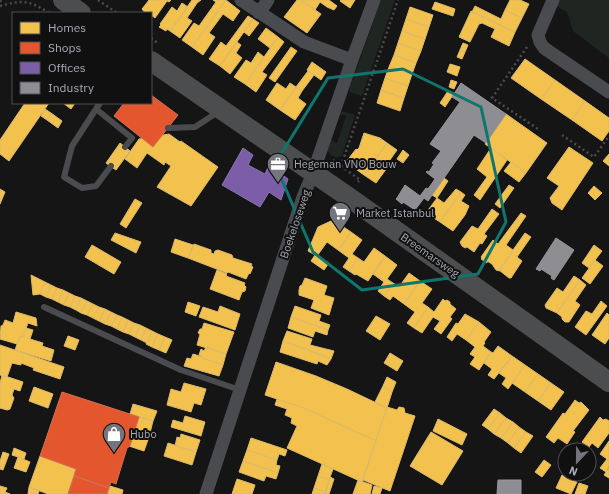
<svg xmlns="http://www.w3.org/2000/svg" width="609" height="494" font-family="'IBM Plex Sans',sans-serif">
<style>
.green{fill:#1f2520}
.homes{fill:#f2c14e;stroke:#dcba6d}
.shops{fill:#e4572e;stroke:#d27056}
.offices{fill:#7b5ea7;stroke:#8875ab}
.industry{fill:#8d8d92;stroke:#95969c}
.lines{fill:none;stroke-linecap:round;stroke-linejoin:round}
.path{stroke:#4b4c4f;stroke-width:2.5;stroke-dasharray:2 3;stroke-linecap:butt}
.lane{stroke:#4a4b4e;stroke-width:6}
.street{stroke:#4a4b4e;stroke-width:13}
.primary{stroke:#4c4d4f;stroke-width:20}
.marked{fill:none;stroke:#0f766e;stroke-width:3;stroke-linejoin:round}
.labels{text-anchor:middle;stroke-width:4;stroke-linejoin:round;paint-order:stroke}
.poi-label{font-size:11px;fill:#a8abb5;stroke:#101011;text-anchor:start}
.street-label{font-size:11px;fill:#a8abb5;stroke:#101011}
</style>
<rect width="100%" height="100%" fill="#151516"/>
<path class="green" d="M381 0H395L362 96 351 93 349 90Z
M558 0H609V58L573 31 567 12 556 6Z
M343 111 355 115 342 156 337 158 331 155 327 150 331 140 337 143 346 116 340 114Z"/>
<path class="homes" d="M149 0H171L169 2 167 1 155 18 151 15V13H145L142 9Z
M192 0H201L197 3 187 18 192 21 180 38 170 31Z
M213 0H226L192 47 182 40 194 23 199 26 216 2Z
M226 0 240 11 233 21 223 14 209 33 215 37 203 55 192 47Z
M297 0H301L321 14 307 33 284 17Z
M301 0H329L337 6 334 10 327 7 320 2 315 10Z
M341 0H355L350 8 340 1Z
M510 0H520L529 4 522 18 505 10Z
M435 2 455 9 453 16 432 9Z
M182 3 188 7 170 31 167 29 166 31 159 27 161 25 160 24 172 7 177 11Z
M475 6 501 19 505 10 522 18 515 32 472 12Z
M410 7 433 15 429 27 406 19Z
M471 11 515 32 509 46 491 37 495 29 482 23 479 24 470 42 459 37Z
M248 16 253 19 220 66 209 59 221 42 226 46Z
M253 19 259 23 249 36 244 32Z
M406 19 429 27 425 39 402 31Z
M266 28 278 37 270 48 258 39Z
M402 31 425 39 421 51 398 43Z
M278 37 284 42 262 72 267 75 256 92 245 84Z
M237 42 241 45 236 53 242 58 230 74 220 66Z
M398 43 421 51 416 63 394 55Z
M463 43 468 45 465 52 460 50Z
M291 47 297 51 275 82 269 78Z
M460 50 465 52 462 59 457 57Z
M258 52 264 57 245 84 234 77 246 60 251 63Z
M394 55 416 63 412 74 389 67Z
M525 59 555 80 541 99 511 78Z
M312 62 326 72 321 80 307 70Z
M450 64 460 67 457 76 447 72Z
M389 67 412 74 408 86 385 78Z
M308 71 314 75 302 91 296 87Z
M385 78 408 86 404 98 381 90Z
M451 80 457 82 454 89 449 87Z
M555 80 585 101 572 120 541 99Z
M277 83 286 89 290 83 296 87 280 110 266 100Z
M296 87 302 91 298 98 306 104 295 120 280 110Z
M381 90 404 98 400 111 377 103Z
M448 91 453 95 449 101 444 97Z
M444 97 449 101 445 107 440 103Z
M585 101 609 118V131L602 141 572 120Z
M25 103H49L9 161 0 154V140Z
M63 103H75L71 109Z
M45 109 51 113 47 120 41 116Z
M51 113 62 121 58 128 47 120Z
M506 114 547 143 526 173 485 144Z
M364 133 380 138 387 143 364 175 346 162 356 149 357 150 359 148Z
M169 134 180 142 181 141 218 167 191 206 157 187 171 166 165 162 164 165 147 153 137 168 125 159 139 139Z
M120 143 130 151 116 170 106 163Z
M387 143 397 150 385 167 387 168 376 183 364 175Z
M569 147 593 163 562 210 552 203 550 198 559 186 547 178Z
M491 148 507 160 480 200 474 195 487 177 477 169Z
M403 150 409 155 403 163 397 159Z
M609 154V166L603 161Z
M511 162 526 173 519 182 504 171Z
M444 178 448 181 437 198 432 195Z
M509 185 514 188 500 208 495 204Z
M594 186 602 193 595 200 588 193Z
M0 189 5 192 0 204Z
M456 189 461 192 440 222 426 213 437 198 444 203Z
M461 192 465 195 461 201 469 206 465 215 453 231 440 222Z
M135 199 142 203 126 228 120 224Z
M492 209 499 214 484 234 487 236 482 244 480 243 474 252 467 247 465 248 462 246 460 242 472 226 478 229Z
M521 213 526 216 506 245 513 250 500 271 496 270 492 264 487 261V263L481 259 482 258 481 257 493 240 498 244Z
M331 221 338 226 339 224 351 232 338 250 327 242 317 256 308 251 318 227Z
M351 232 362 240 352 254 358 258 349 271 343 267 349 258 338 250Z
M115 233 141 242 136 253 111 240Z
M525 233 531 237 517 257 522 261 511 278H509L499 270Z
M175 239 193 245 188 258 171 252Z
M194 244 211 250V253L214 254 215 251 218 250 232 255 233 258 252 264 251 266 253 267 250 274 249 273 246 279 228 272 227 273 188 258Z
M92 245 121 262 114 274 85 257Z
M594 245 602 251 589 268 582 263Z
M374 248 385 256 368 281 356 274 355 275 349 271 358 258 364 262Z
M315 255 329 263 324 270 311 261Z
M385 256 397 265 387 279 393 283 384 296 378 291 384 282 373 274Z
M595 260 603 266 590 284 582 278Z
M217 270 227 274 226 276 245 283 244 285 246 287 245 291 242 292 239 300 210 289Z
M409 273 420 281 404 304 393 296 390 300 384 296 393 283 399 287Z
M31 275 45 282 40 294 33 295Z
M574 276 580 280 557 313 546 308 545 305 557 288 563 292Z
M305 278 327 286 324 295 334 298 329 315 311 308 314 300 299 295V290L300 286 302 285Z
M580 280 586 285 575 301 580 305 569 322H565L562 319V317L557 313Z
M420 281 432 289 422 303 428 307 414 328 407 323 415 312 404 304Z
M45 282 51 285 46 297 40 294Z
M51 285 57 288 52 299 46 297Z
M57 288 63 290 58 302 52 299Z
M63 290 69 293 64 305 58 302Z
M69 293 75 296 70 307 64 305Z
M75 296 81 298 76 310 70 307Z
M81 298 87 301 81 313 76 310Z
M443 299 445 301 447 300 450 302V304L456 309 450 317 452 319 441 334 434 329 440 321 433 317 422 333 414 328 428 307 434 312Z
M87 301 93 304 87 315 81 313Z
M601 301 607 306 586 335 575 327 586 311 592 314Z
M188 302 200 306 196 316 185 312Z
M93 304 99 307 93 318 87 315Z
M220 306 240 314 235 330 199 317 203 307 218 312Z
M295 306 321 315 319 321 330 325 328 330 291 317Z
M99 307 105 309 99 321 93 318Z
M105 309 111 312 105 324 99 321Z
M16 312 36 318 37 326 28 323 23 337 20 336 17 344 0 339 1 326 3 325 5 320 13 323Z
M111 312 117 315 111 326 105 324Z
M607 313 609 315V338L605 344 592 335Z
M465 314 479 322 466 340 457 334 452 341 447 337 456 323 458 324Z
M117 315 122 317 117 329 111 326Z
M376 316 390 324 380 340 366 331Z
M122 317 128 320 123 332 117 329Z
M291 317 328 330 327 335 315 331 313 337 288 328Z
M128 320 134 323 129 334 123 332Z
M479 322 491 332 484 342 485 343 483 346 491 352 479 370 470 364 475 357 470 354 475 347 466 340Z
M134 323 140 325 135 337 129 334Z
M204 323 234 332 226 354 197 345 200 334 198 333 200 329H202Z
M140 325 146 328 141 340 135 337Z
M26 328 33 330 30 339 43 343 42 346 54 350 51 361 15 350 20 336 23 337Z
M146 328 152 331 147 343 141 340Z
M152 331 158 334 152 347 146 344Z
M287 331 312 339 310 345 334 351 331 359 283 341Z
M158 334 165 337 159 350 152 347Z
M68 336 79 340 75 350 64 346Z
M165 337 172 340 166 353 159 350Z
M283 341 320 354 331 359 327 365 318 361 317 364 280 352Z
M0 345 64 367 60 379 33 370 34 368 21 363V365L12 363 7 377 0 375Z
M498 346 512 356 494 379 488 375 492 369 484 363 491 352 493 353Z
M206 347 226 354 223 365 202 358 203 357 199 355 201 349 204 351Z
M390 353 403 361 397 371 384 363Z
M193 354 203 357 202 358 223 365 219 376 184 366 187 358 191 359Z
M512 356 525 365 508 389 502 384 506 378 499 373Z
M276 362 316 376 347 389 387 408 376 441 304 408 265 395Z
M525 365 538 374 525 392 512 383Z
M538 374 551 383 538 401 525 392Z
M2 375 23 382 20 391 14 389 12 395 14 398 10 409 7 410 0 408V383Z
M387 377 396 382 392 392 383 386Z
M184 383 206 389 201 405 194 403 191 412 167 405 171 389 181 392Z
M551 383 564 392 551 410 538 401Z
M383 386 392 392 387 408 375 402Z
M34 387 53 394 48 408 29 401Z
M277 399 304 408 376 441 362 482 287 448 297 426 291 423 292 418 285 415 287 409 275 405Z
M575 400 579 403 581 402 589 410 573 431 575 432 567 444 558 438 554 443 546 437 563 413 565 414Z
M133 404 157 411 153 421 130 414Z
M387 407 397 410 399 407 404 408 405 413 415 416 390 491 363 480Z
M494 409 500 413 488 429 482 425Z
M500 413 506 418 494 434 488 429Z
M185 416 205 422 201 436 171 427 173 420 183 423Z
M139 417 153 421 149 437 134 431Z
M600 417 603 420 606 419 609 421V433L598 448 592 443 589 447 582 442Z
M506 418 513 422 501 438 494 434Z
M438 419 467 434 462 445 433 431Z
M513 422 519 427 508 443 501 438Z
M519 427 526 432 514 448 508 443Z
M134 431 149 437 144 451 129 446Z
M431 432 463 451 442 485 410 466Z
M526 432 533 436 521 453 514 448Z
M181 434 200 440 196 452 175 446 177 437 180 438Z
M251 438 287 450 285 456 279 454 277 460 247 450Z
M609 441V466L606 472 600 468 607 459 600 454Z
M168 443 196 452 192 465 164 456Z
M14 448 26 453 24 459 12 455Z
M247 450 277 460 276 465 280 466 278 473 243 461Z
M3 452 9 454 3 470 0 469V461Z
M40 456 76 469 68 494H48L29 487Z
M18 457 30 462 26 472 14 468Z
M544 460 551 465 542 477 535 472Z
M243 461 278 473 276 479 266 476 264 481 239 472Z
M322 464 333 469 329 480 318 476Z
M609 468V478L604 475Z
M562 475 577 482 571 494 556 488Z
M318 476 329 480 325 492 314 488Z
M330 477 334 479 329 494H325Z
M237 479 255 485 252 494H232Z
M358 480 372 485 370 494H353Z
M579 483 588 486 585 494H575Z
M0 486 7 488 5 492 10 494H0Z
M110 486 123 490 122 494H107Z
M374 486 382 488 380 494H372Z
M29 487 39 491 38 494H28Z
M314 488 325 492V494H312Z"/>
<path class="shops" d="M151 95 178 115 153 147 114 116 124 103H151Z
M62 392 139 417 130 446 127 448 116 484 111 482 109 488 74 476 76 469 40 456Z
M74 476 109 488 107 494H68Z"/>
<path class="offices" d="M243 148 253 155 248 165 265 174 269 165 288 179 281 200 269 192 260 207 222 185Z"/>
<path class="industry" d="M461 83 506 114 486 143 474 135 428 201 424 198 415 210 403 202 402 204 396 199 397 198 405 185 420 196 426 188 428 189 435 179 426 172 427 171 429 172 434 164 432 163 441 151 430 144 460 102 452 97Z
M556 238 574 250 554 280 551 278 552 276 541 269 540 271 536 269Z
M498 480H521V494H497Z"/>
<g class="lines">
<path class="path" d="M98 0 117 13
M0 2 1 0
M0 6C22 0 28 0 48 12
M151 38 159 44
M527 47 492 98 538 129
M562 135 594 157 609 136
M333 160 360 180 358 182
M341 166 398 0"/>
<path class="lane" d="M100 103 96 109 132 138 125 147
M96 109 72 146 64 177 82 188 96 186 111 166
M168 128 195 127 218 112
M44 307 181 370 240 390"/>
<path class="street" d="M241 0 304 42 352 60
M553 0 538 35 540 42 544 48 609 92
M259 13 268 0
M206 494 303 197 313 173 352 60 374 0"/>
<path class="primary" d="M63 0 81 13
M151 61 347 196 609 382"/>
</g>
<path class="marked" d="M403 69 481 107 506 222 478 274 362 290 313 252 275 164 328 78Z"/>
<defs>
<g id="office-pin" transform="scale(1.15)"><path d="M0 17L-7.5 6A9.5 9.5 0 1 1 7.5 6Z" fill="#75767d" stroke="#101011"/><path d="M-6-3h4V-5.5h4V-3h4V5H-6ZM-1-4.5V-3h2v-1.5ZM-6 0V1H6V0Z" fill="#fff"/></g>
<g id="supermarket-pin" transform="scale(1.15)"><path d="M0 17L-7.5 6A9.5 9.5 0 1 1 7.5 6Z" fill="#75767d" stroke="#101011"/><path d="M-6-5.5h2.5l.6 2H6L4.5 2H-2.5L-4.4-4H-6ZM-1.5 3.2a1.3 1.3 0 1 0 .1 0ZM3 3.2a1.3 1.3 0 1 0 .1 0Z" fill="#fff"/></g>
<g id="shop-pin" transform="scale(1.15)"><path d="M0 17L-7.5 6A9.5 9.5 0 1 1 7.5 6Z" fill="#75767d" stroke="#101011"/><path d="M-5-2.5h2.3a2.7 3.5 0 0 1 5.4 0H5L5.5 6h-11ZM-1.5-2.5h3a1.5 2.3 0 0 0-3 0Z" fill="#fff"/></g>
</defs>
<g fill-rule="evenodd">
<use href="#office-pin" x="278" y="164"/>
<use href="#supermarket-pin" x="340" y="213"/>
<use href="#shop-pin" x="114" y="434"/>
</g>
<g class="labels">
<g class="poi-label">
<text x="294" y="168">Hegeman VNO Bouw</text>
<text x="356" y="217">Market Istanbul</text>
<text x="130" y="438">Hubo</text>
</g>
<g class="street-label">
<text transform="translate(295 224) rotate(-71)" y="4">Boekeloseweg</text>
<text transform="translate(430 255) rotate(35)" y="4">Breemarsweg</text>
</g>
</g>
<rect x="12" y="12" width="140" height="92" fill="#101011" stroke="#4d4e53"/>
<rect x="20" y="22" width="20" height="12" fill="#f2c14e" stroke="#4d4e53"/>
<text x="48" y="32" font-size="12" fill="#a8abb5">Homes</text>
<rect x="20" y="42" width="20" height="12" fill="#e4572e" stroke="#4d4e53"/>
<text x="48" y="52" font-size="12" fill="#a8abb5">Shops</text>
<rect x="20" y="62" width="20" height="12" fill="#7b5ea7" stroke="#4d4e53"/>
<text x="48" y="72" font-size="12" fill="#a8abb5">Offices</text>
<rect x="20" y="82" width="20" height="12" fill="#8d8d92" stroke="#4d4e53"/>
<text x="48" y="92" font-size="12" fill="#a8abb5">Industry</text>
<g transform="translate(577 462) rotate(202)"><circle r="19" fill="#101011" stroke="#4d4e53"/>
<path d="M0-3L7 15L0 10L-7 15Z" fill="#75767d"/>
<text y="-6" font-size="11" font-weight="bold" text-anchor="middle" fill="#a8abb5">N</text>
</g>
</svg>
